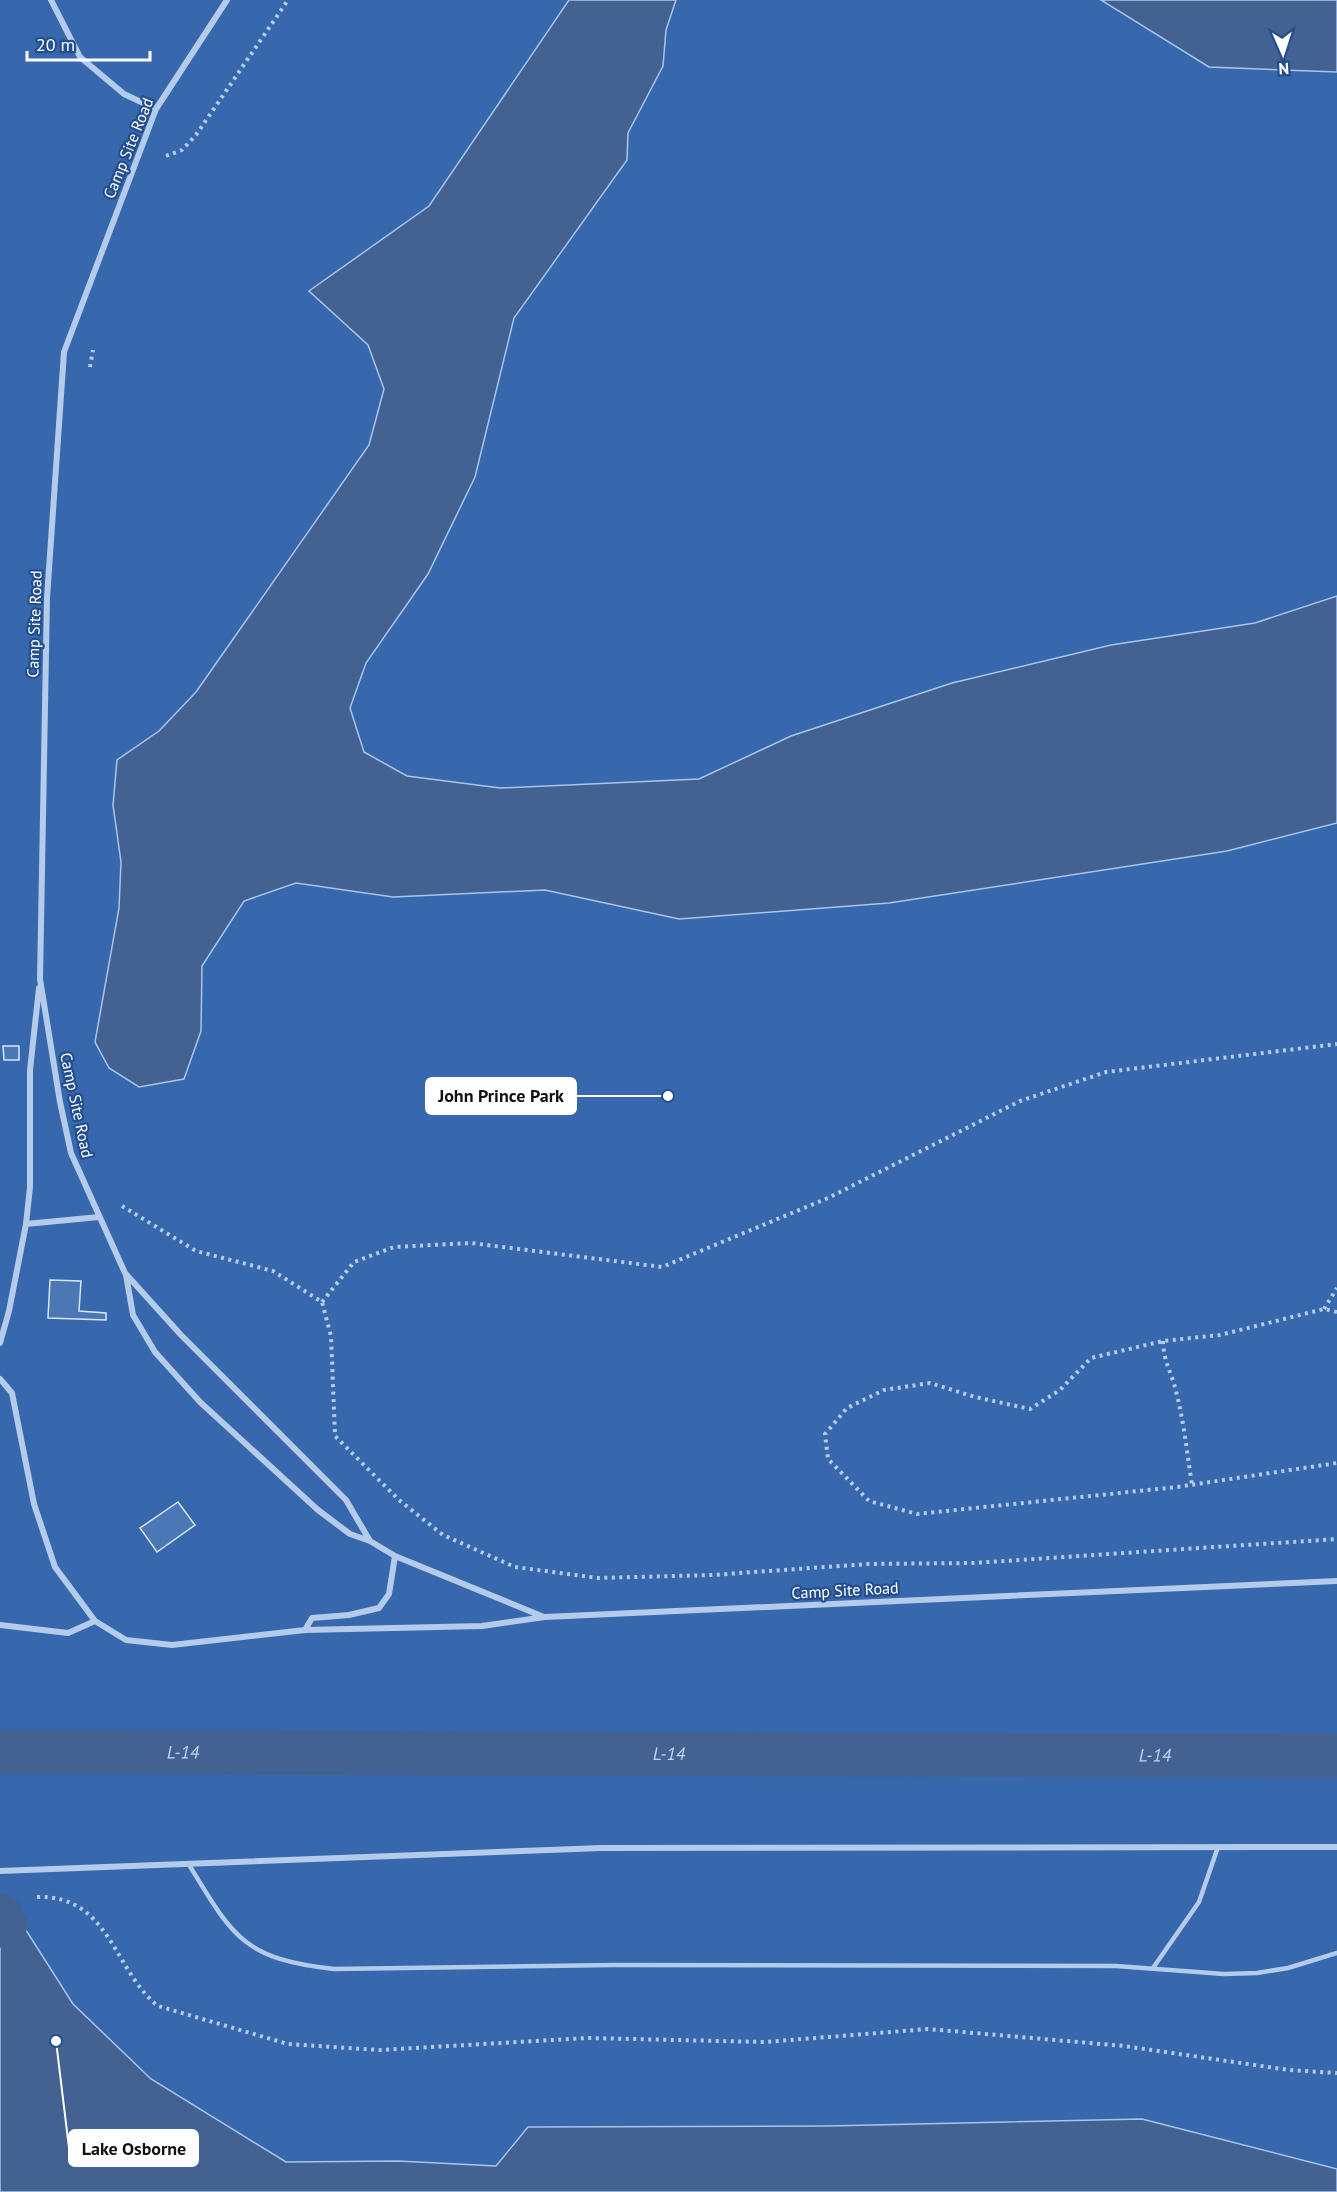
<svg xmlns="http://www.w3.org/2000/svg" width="1337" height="2192" font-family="'PT Sans',sans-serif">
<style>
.green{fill:#3767ac}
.water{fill:#446291;stroke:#a8c5ed;stroke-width:1.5}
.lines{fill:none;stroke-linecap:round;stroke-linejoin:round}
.canal{stroke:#446291;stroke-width:44}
.building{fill:#4b77b6;stroke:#d9e6f9;stroke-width:1.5}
.path{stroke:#b4cbec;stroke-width:4;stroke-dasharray:3 4.5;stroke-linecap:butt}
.lane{stroke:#b4cbec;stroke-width:4.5}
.street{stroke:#b4cbec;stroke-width:6}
.labels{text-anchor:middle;stroke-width:4.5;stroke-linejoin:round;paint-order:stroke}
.street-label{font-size:16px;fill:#fff;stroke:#234e8f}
.water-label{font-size:18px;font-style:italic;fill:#c0d5f3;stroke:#234e8f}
.leader{fill:none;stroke:#fff;stroke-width:2}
.callout-dot{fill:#fff;stroke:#234e8f;stroke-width:2}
.callout{fill:#fff;stroke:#fff;stroke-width:2}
.callout-label{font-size:18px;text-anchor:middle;font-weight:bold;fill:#111}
</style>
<rect width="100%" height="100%" fill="#234e8f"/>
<path class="green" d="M0 0H1337V2192H0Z"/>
<path class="water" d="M569 0H676L666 30 663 66 628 133 627 160 514 318 475 477 428 574 366 663 350 708 364 752 407 776 500 788 699 779 791 736 952 683 1111 645 1255 623 1337 596V823L1227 851 889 903 679 919 545 890 393 897 296 883 244 901 202 966 201 1031 184 1079 139 1087 109 1068 95 1042 119 908 121 862 113 805 117 760 159 731 196 692 369 445 384 389 368 345 309 291 429 206Z
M1101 0H1337V72L1209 67Z
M0 1926 24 1927 73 2004 151 2079 286 2162 398 2161 496 2166 528 2127 827 2126 1142 2119 1337 2169V2192H0Z"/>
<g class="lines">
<g class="canal">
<path id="s1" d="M0 1752 1337 1756"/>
<path d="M0 1915 5 1926"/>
</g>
</g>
<path class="building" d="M3 1046H19V1060H4Z
M50 1280 81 1281 79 1311 106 1313V1320L48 1318Z
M178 1502 195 1525 157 1552 140 1528Z"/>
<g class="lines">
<path class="path" d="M166 156 182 150 196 135 288 0
M90 367 93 350
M122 1206 196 1251 273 1271 322 1302 331 1336 335 1436 399 1500 443 1535 515 1567 598 1578 712 1575 868 1564 973 1563 1337 1539
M322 1302 354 1262 394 1247 471 1243 662 1267 828 1198 1020 1101 1106 1072 1337 1044
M1324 1309 1337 1288
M1337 1312 1324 1309 1220 1335 1163 1341 1091 1358 1060 1390 1030 1409 975 1397 930 1383 884 1390 847 1408 825 1434 828 1459 869 1501 917 1514 1177 1487 1337 1463
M1163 1341C1164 1363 1171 1371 1176 1391 1184 1422 1187 1453 1192 1485
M37 1897C110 1895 113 1970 158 2006L288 2044 380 2050 587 2038 765 2042 928 2029 1124 2046 1289 2070 1337 2073"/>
<path class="lane" d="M188 1863C233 1937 243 1959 334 1969L613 1965 1116 1966 1224 1974 1257 1973 1288 1968 1337 1953
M1153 1968 1199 1902 1218 1847"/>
<path class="street" d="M51 0 80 57 124 94 156 109
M227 0 156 109 64 352 47 598 40 979 60 1102 71 1153 125 1273 181 1335 346 1500 370 1541
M26 1224 30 1187V1070L39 988
M126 1275 133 1315 155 1352 200 1402 318 1510 350 1534 370 1541 395 1556 544 1617
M0 1343 9 1311 26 1224 99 1217
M0 1379 12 1393 34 1504 55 1567 95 1621 126 1640 172 1645 305 1630 482 1626 545 1617 1337 1581
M0 1625 68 1633 95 1621
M305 1630 312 1618 349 1615 379 1608 389 1594 395 1556
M0 1871 602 1848 1337 1847"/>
</g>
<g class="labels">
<g class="street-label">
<text transform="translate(128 148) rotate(-68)" y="6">Camp Site Road</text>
<text transform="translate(34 624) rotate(-88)" y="6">Camp Site Road</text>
<text transform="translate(77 1105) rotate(78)" y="6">Camp Site Road</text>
<text transform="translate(845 1590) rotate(-3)" y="6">Camp Site Road</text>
</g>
<g class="water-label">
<text dy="6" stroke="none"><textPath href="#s1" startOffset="183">L-14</textPath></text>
<text dy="6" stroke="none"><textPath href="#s1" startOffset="669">L-14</textPath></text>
<text dy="6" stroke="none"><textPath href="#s1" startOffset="1155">L-14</textPath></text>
</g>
</g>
<path class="leader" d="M668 1096L576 1096M56 2041L69 2148"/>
<g class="callout-dot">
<circle cx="668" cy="1096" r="6"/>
<circle cx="56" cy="2041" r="6"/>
</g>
<g class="callout">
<rect x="426" y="1078" width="150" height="36" rx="6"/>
<rect x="69" y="2130" width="129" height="36" rx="6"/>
</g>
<g class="callout-label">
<text x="501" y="1102">John Prince Park</text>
<text x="134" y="2155">Lake Osborne</text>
</g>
<g transform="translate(1283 54) rotate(177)" stroke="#234e8f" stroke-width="4.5" paint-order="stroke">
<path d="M0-4.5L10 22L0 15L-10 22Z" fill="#ffffff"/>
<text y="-9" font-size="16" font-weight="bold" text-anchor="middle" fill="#ffffff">N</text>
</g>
<path d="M27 51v9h123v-9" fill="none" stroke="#ffffff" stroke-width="3"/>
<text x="36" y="51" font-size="18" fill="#ffffff" stroke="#234e8f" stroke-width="4.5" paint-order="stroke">20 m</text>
</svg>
